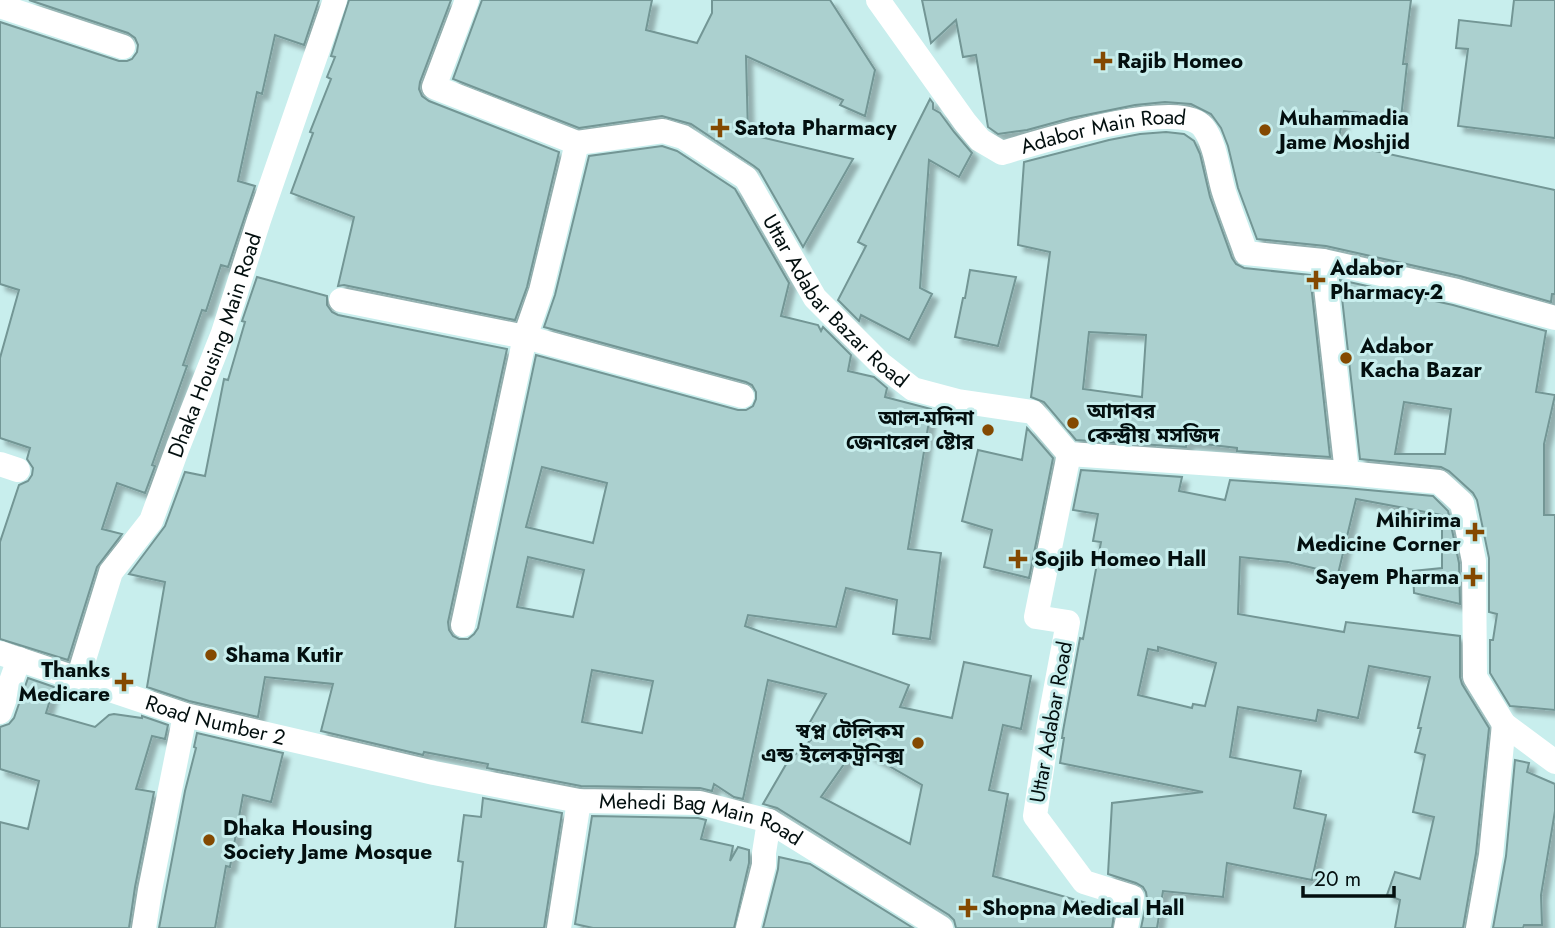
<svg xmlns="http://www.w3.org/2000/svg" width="1555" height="928" font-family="Jost,'Noto Sans Bengali',sans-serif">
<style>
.building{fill:#abd0cf;stroke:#739695;stroke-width:2;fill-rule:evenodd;filter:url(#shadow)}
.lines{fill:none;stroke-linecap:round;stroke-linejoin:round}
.street{stroke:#fff;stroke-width:24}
.poi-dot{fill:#844901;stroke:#c8eeed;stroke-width:2.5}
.labels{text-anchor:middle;stroke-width:6;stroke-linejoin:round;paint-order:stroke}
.poi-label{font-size:21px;font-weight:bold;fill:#030f0f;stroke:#c8eeed;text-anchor:start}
.street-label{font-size:21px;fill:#030f0f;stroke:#c8eeed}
</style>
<defs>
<filter id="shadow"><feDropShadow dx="6" dy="6" stdDeviation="2" flood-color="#0004"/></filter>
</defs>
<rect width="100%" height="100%" fill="#c8eeed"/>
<path class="building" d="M29 0H319L304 45 275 35 262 94 257 92 238 181 255 186 228 267 221 265 206 311 202 310 183 365 187 366 152 465 155 466 145 493 117 483 102 529 122 534 97 567 68 660 0 639V542L19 485 28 481 32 475 33 468 27 459 30 448 0 438V358L19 290 0 284V22L119 61H127L132 59 137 52 138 45 135 38 128 33Z
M349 0H451L420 82 419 89 422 96 429 101 559 152 527 287 515 320 344 285 338 286 354 217 291 193 313 133 310 132 331 79 327 77 335 57 331 56Z
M482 0H652L646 30 697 43 712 13V0H830L875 70 865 116 840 105 843 100 746 56 748 134 853 159 803 247 759 170 754 166 691 124 662 116 579 128 453 79Z
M922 0H1411L1403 64H1407L1401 118 1344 111 1338 143 1555 190V294H1552L1551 302 1460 276 1326 246 1257 239 1238 188 1228 146 1221 128 1211 114 1191 104 1165 102 1135 105 1071 118 1027 130 998 134 988 127 976 55 963 57 956 20 931 43Z
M1514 0H1555V138L1458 126 1468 49 1456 48 1459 20 1511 26Z
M930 99 933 103V109L940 113 954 132 972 153 959 177 929 160 920 288 932 294 909 340 861 315 859 321 838 300 866 246 858 242Z
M1166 132 1184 134 1194 141 1200 154 1210 197 1232 258 1236 264 1244 268 1310 275 1330 457 1237 451V448L1187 442 1186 447 1076 440 1044 402 1031 397 1050 252 1018 245 1024 162 1109 140 1140 134ZM1089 332 1146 335 1142 397 1083 389Z
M662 146 677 151 735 189 789 283 781 316 818 325 821 331 823 327 851 355 848 371 874 377 887 388 885 397 931 409 908 549 941 553 930 639 893 634 897 600 846 588 836 627 748 615 745 626 909 685 900 707 952 718 964 662 1031 676 1021 729 1003 725 989 790 1008 794 993 876 1107 909V905L1115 907 1112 928H956L954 920 949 915 777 808 763 804 788 761 823 729 810 722 826 694 768 680 743 799 734 797 714 784 712 791 700 788 581 786 487 768 488 764 424 752 423 755 321 731 333 684 265 677 258 717 189 701 147 687 165 582 129 574 165 526 185 472 205 476 224 379 228 380 245 322 242 321 257 277 327 296V305L332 312 338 315 507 349 448 622 449 630 453 636 459 639H468L474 634 478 628 536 355 738 410H746L753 406 756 399V392L752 385 746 382 544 327 555 295 589 156ZM542 467 607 483 593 543 526 527ZM528 557 584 570 573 617 517 607ZM592 670 653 681 642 733 582 722ZM856 747 922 785 910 844 821 797Z
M970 270 1016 277 998 346 955 337 963 298H965Z
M1340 280 1453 305 1546 331 1536 392 1555 395 1544 444V515H1555V710L1510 706 1490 673V640H1493L1497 614 1489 612V558L1477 500 1473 493 1449 471 1441 467 1360 459ZM1404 402 1451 409 1445 454H1395Z
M1027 428 1053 458 1029 578 984 567 992 530 962 521 978 450 1022 460Z
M1081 470 1182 477 1179 491 1225 500 1230 480 1346 488 1433 496 1448 511 1459 563 1460 604 1414 593 1413 571 1442 568V515L1356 499 1338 574 1288 562 1240 557 1238 614 1344 632 1346 622 1460 636V677L1462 684 1489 728 1476 853 1463 928H1395L1400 900 1387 895 1395 872 1420 879 1434 817 1413 812 1425 755 1415 752 1421 728H1418L1430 677 1369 666 1358 718 1318 710 1316 721 1238 707 1230 757 1301 771 1294 808 1326 815 1312 880 1227 863 1223 897 1163 891 1157 928H1141L1147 899 1146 892 1143 887 1136 883 1108 874 1112 803 1203 792 1060 763 1064 738H1062L1063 731 1080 638 1083 639 1101 542 1093 541 1098 514 1073 510ZM1158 647 1216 663 1205 706 1193 704 1192 708 1138 695 1148 649 1158 651Z
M28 678 54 687 46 713 95 727 109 715 114 714 142 718V716L168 725 165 739 152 736 136 789 154 792 135 887 129 928H0V822L28 829 39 781 0 769V727L9 724 14 718Z
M197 733 283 753 271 802 243 795 230 867 226 866 215 928H159L185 791 196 748 194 747Z
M1515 760 1529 763 1527 772 1555 784V811L1541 895 1542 925H1524L1523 928H1493L1506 856Z
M483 798 562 813 544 928H455L463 862 458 861 464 815 481 817Z
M592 816 698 818 706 820 701 839 733 846 730 861 738 847 749 850V863L734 928H593L575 924Z
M779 857 810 864 913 928H763L778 869Z"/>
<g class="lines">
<g class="street">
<path id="s1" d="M467 0 434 87 577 143 663 131 683 137 746 178 815 298 881 364 913 389 958 401 1033 412 1069 454 1347 473 1439 482 1462 503 1474 561 1475 677 1504 724 1555 762"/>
<path id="s2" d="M878 0 965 122 980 140 1002 153C1036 143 1179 97 1203 127 1216 144 1218 173 1224 192 1231 213 1239 233 1246 253L1323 261 1457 291 1555 318"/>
<path d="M0 6 123 47"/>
<path d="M1323 261 1347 473"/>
<path d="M341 300 525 337 742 396"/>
<path d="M1069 454 1036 617 1068 622 1048 729 1035 816 1084 882 1132 897 1126 928"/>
<path d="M0 464 18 470"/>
<path d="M463 625 525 337 541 291 577 143"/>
<path id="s3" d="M0 653 185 715 434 773 579 801 700 803 769 821 941 928"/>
<path id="s4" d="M78 679 111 572 151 521 178 447 223 333 259 220 335 0"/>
<path d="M0 712 19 659"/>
<path d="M144 928 150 890 185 715"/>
<path d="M559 928 579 801"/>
<path d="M748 928 764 865V853L769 821"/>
<path d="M1478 928 1491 855 1504 724"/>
</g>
</g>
<g class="poi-dot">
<path d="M1099.5 50.5h7v7h7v7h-7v7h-7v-7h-7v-7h7z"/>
<path d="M716.5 117.5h7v7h7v7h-7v7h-7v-7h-7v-7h7z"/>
<circle cx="1265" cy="130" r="7"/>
<path d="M1312.5 269.5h7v7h7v7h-7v7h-7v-7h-7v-7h7z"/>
<circle cx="1346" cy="358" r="7"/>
<circle cx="1073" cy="423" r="7"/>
<circle cx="988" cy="430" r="7"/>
<path d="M1471.5 521.5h7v7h7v7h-7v7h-7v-7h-7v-7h7z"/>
<path d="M1014.5 548.5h7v7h7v7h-7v7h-7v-7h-7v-7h7z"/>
<path d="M1469.5 566.5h7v7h7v7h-7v7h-7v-7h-7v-7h7z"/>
<circle cx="211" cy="655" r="7"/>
<path d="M120.5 671.5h7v7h7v7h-7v7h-7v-7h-7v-7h7z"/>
<circle cx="918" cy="743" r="7"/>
<circle cx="209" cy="840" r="7"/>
<path d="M964.5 897.5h7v7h7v7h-7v7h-7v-7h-7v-7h7z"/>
</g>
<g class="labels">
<g class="poi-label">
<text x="1117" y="68">Rajib Homeo</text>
<text x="1279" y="125">Muhammadia<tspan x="1279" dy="24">Jame Moshjid</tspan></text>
<text x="734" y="135">Satota Pharmacy</text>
<text x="1330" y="275">Adabor<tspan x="1330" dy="24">Pharmacy-2</tspan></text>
<text x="1360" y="353">Adabor<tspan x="1360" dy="24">Kacha Bazar</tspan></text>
<text x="1087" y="418">আদাবর<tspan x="1087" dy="24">কেন্দ্রীয় মসজিদ</tspan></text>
<text x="974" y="425" text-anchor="end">আল-মদিনা<tspan x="974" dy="24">জেনারেল ষ্টোর</tspan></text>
<text x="1461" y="527" text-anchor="end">Mihirima<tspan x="1461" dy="24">Medicine Corner</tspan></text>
<text x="1034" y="566">Sojib Homeo Hall</text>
<text x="1459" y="584" text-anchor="end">Sayem Pharma</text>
<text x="225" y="662">Shama Kutir</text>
<text x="110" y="677" text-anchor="end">Thanks<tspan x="110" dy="24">Medicare</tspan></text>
<text x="904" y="738" text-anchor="end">স্বপ্ন টেলিকম<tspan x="904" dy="24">এন্ড ইলেকট্রনিক্স</tspan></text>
<text x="223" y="835">Dhaka Housing<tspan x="223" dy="24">Society Jame Mosque</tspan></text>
<text x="982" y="915">Shopna Medical Hall</text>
</g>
<g class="street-label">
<text dy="7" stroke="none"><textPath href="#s2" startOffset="303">Adabor Main Road</textPath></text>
<text dy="7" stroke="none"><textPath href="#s1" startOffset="583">Uttar Adabar Bazar Road</textPath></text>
<text dy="7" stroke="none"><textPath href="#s4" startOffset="364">Dhaka Housing Main Road</textPath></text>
<text dy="7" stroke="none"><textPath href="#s3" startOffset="226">Road Number 2</textPath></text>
<text transform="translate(1051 722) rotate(-80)" y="7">Uttar Adabar Road</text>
<text dy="7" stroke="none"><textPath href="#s3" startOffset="723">Mehedi Bag Main Road</textPath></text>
</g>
</g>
<path d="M1303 886v10h91v-10" fill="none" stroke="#030f0f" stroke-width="3.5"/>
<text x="1314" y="886" font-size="21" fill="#030f0f" stroke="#c8eeed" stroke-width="5" paint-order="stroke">20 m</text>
</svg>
